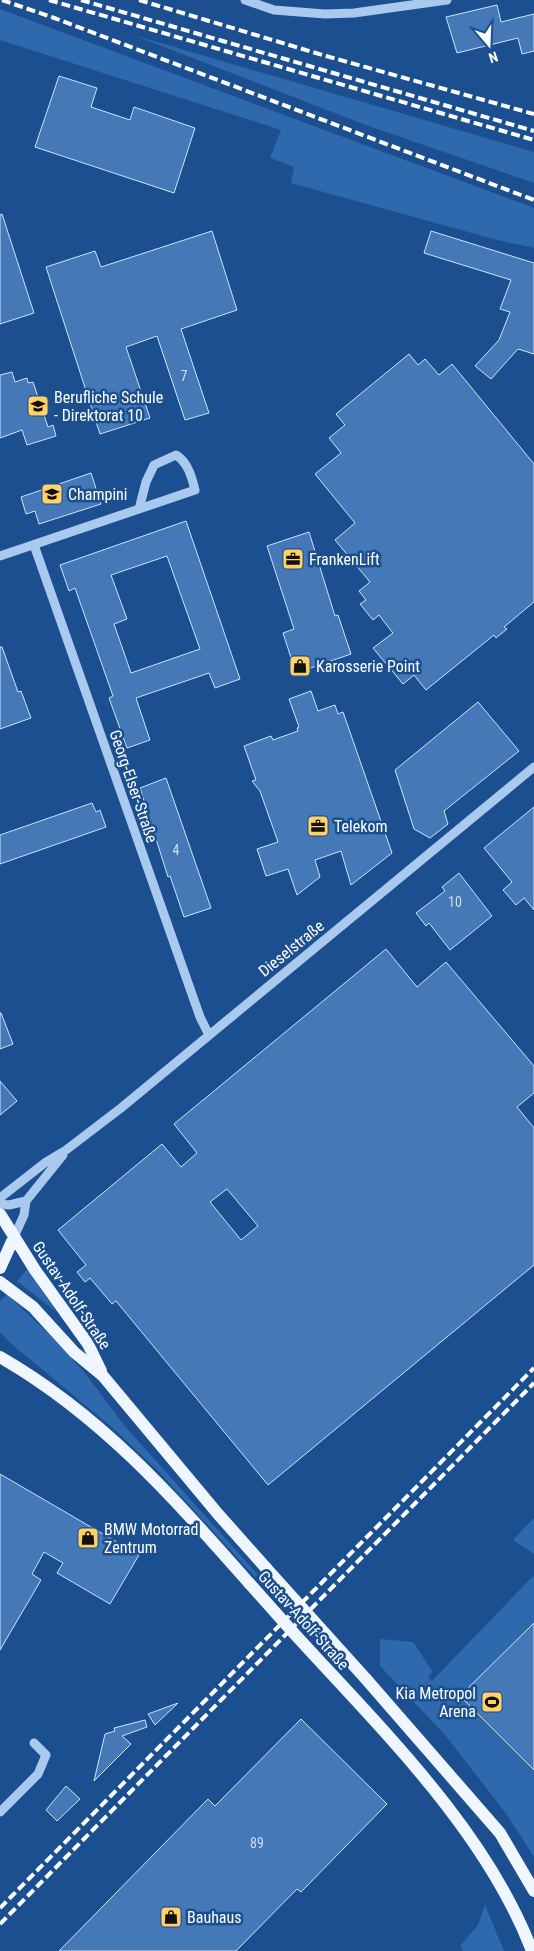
<svg xmlns="http://www.w3.org/2000/svg" width="534" height="1951" font-family="'Roboto Condensed',sans-serif">
<style>
.green{fill:#2e69ad}
.building{fill:#4478b7;stroke:#cfe3fa;fill-rule:evenodd}
.lines{fill:none;stroke-linecap:round;stroke-linejoin:round}
.minor{stroke:#a9c9ee;stroke-width:9}
.major{stroke:#f0f6ff;stroke-width:12}
.rail{stroke:#fff;stroke-width:4;stroke-dasharray:9 4;stroke-linecap:butt}
.major-bridge{stroke:#f0f6ff;stroke-width:12}
.labels{text-anchor:middle;stroke-width:5;stroke-linejoin:round;paint-order:stroke}
.number-label{font-size:14px;fill:#d0dded}
.poi-label{font-size:16px;fill:#fff;stroke:#1b4f8f;text-anchor:start}
.street-label{font-size:16px;fill:#fff;stroke:#1b4f8f}
</style>
<rect width="100%" height="100%" fill="#1b4f8f"/>
<path class="green" d="M0 9 534 208V248L497 240 291 183 294 167 270 158 281 130 0 40Z
M133 35 534 152V183L363 124Z
M27 1269 55 1310V1311L17 1281Z
M7 1294 48 1333 85 1373 124 1425 258 1575 255 1577 160 1473 113 1428 9 1342 0 1332V1301Z
M534 1518V1554L513 1540Z
M534 1575V1857L507 1815 446 1736 380 1666V1639L413 1642 433 1672 428 1677 432 1681Z
M485 1905 504 1951H463L460 1946 478 1925Z"/>
<path class="building" d="M497 5 501 22 534 14V51L522 54 518 38 457 53 446 17Z
M59 76 97 88 91 107 130 120 134 107 195 128 174 193 35 147Z
M2 214 34 313 0 324V215Z
M212 231 237 310 181 329 209 413 185 420 157 336 126 347 150 418 100 434 46 267 95 251 101 267Z
M431 231 534 263V354L518 349 491 379 475 366 499 340 510 312 500 309 511 280 424 253Z
M409 354 418 365 425 359 439 375 452 364 534 464V602L504 627 507 629 496 638 494 635 426 690 414 675 403 684 373 648 393 633 379 615 373 620 360 604 366 600 359 591 370 582 335 540 355 523 315 474 341 453 329 438 345 425 336 414Z
M12 372 15 382 27 378 28 383 33 382 48 427 53 425 56 436 27 445 22 430 0 438V375Z
M91 473 101 504 39 524 35 511 26 514 21 497Z
M186 521 240 679 215 688 209 673 136 698 150 740 127 748 109 698 113 696 75 588 69 591 60 565ZM167 556 200 649 131 673 114 624 127 619 111 575Z
M309 532 335 616 338 615 351 654 296 673 283 633 294 629 267 546Z
M0 647H2L18 692 21 691 31 718 0 729Z
M311 691 318 711 335 705 338 714 343 712 392 853 351 885 341 851 315 860 320 877 297 895 288 869 266 876 257 849 278 842 260 791 252 781 256 780 244 746 271 736 273 740 298 731 297 728 299 727 289 699Z
M478 702 519 751 444 811 448 824 430 838 414 829 395 770Z
M166 778 211 908 184 917 170 876 168 877 140 788Z
M92 803 96 812 100 810 106 827 0 864V835Z
M534 807V910L524 898 516 905 503 890 512 882 484 848Z
M459 873 492 916 450 950 429 923 426 926 416 913 445 891 442 887Z
M386 949 417 987 446 962 534 1066V1093L517 1107 534 1128V1265L268 1485 116 1301 112 1304 90 1278 85 1282 77 1272 86 1265 58 1230 162 1144 181 1167 197 1153 174 1124ZM227 1189 258 1226 241 1240 210 1202Z
M0 1013H1L13 1044 0 1049Z
M0 1081 17 1101 0 1115Z
M0 1474 139 1555 110 1604 57 1573 63 1563 44 1552 32 1574 41 1580 0 1650Z
M534 1623V1770L460 1696Z
M178 1703 155 1725 148 1714Z
M301 1719 387 1804 301 1892 297 1889 236 1951H59L208 1799 215 1806Z
M145 1720 147 1727 122 1736 131 1744 94 1781 105 1734 115 1731 114 1728Z
M66 1786 80 1799 57 1821 46 1810Z"/>
<g class="lines">
<path class="minor" d="M245 0 274 10 325 14 354 13 447 0
M34 545 200 1017 209 1035
M0 556 139 509 146 482 154 465 176 455C188 462 192 478 195 490L139 509
M0 1198 46 1162 66 1150 121 1108 534 767
M0 1204 9 1205 26 1201
M14 1237 24 1215 26 1201 63 1155
M0 1812 38 1774 46 1755 34 1743"/>
<path class="major" d="M0 1214 35 1270 88 1344 101 1371
M0 1268 14 1237
M0 1282 33 1307 74 1352 103 1376 218 1514 266 1568
M0 1357C101 1415 173 1497 249 1583
M291 1630C378 1726 485 1828 532 1951
M366 1679 500 1833 534 1891"/>
<path class="rail" d="M2 0 57 19 534 200
M49 0 534 140
M81 0 534 131
M139 0 326 56 534 114
M0 1908 534 1368
M0 1924 534 1383"/>
<path class="major-bridge" d="M266 1568 366 1679
M249 1583 291 1630"/>
</g>
<defs>
<g id="university-square" transform="scale(1.125)"><rect x="-9" y="-9" width="18" height="18" rx="4" fill="#ffd166" stroke="#1b4f8f"/><path d="M0-5L7-2L0 1L-7-2ZM-4 1L0 2.5L4 1V4Q0 6-4 4Z" fill="#111"/></g>
<g id="school-square" transform="scale(1.125)"><rect x="-9" y="-9" width="18" height="18" rx="4" fill="#ffd166" stroke="#1b4f8f"/><path d="M0-5L7-2L0 1L-7-2ZM-4 1L0 2.5L4 1V4Q0 6-4 4Z" fill="#111"/></g>
<g id="office-square" transform="scale(1.125)"><rect x="-9" y="-9" width="18" height="18" rx="4" fill="#ffd166" stroke="#1b4f8f"/><path d="M-6-3h4V-5.5h4V-3h4V5H-6ZM-1-4.5V-3h2v-1.5ZM-6 0V1H6V0Z" fill="#111"/></g>
<g id="shop-square" transform="scale(1.125)"><rect x="-9" y="-9" width="18" height="18" rx="4" fill="#ffd166" stroke="#1b4f8f"/><path d="M-5-2.5h2.3a2.7 3.5 0 0 1 5.4 0H5L5.5 6h-11ZM-1.5-2.5h3a1.5 2.3 0 0 0-3 0Z" fill="#111"/></g>
<g id="stadium-square" transform="scale(1.125)"><rect x="-9" y="-9" width="18" height="18" rx="4" fill="#ffd166" stroke="#1b4f8f"/><path d="M0-5a6.5 5 0 1 0 0 10a6.5 5 0 1 0 0-10ZM-3.5-1.8h7v3.6h-7Z" fill="#111"/></g>
</defs>
<g fill-rule="evenodd">
<use href="#university-square" x="38" y="406"/>
<use href="#school-square" x="52" y="494"/>
<use href="#office-square" x="293" y="559"/>
<use href="#shop-square" x="300" y="666"/>
<use href="#office-square" x="318" y="826"/>
<use href="#shop-square" x="88" y="1538"/>
<use href="#stadium-square" x="492" y="1702"/>
<use href="#shop-square" x="171" y="1917"/>
</g>
<g class="labels">
<g class="number-label">
<text x="184" y="381">7</text>
<text x="176" y="855">4</text>
<text x="455" y="907">10</text>
<text x="257" y="1848">89</text>
</g>
<g class="poi-label">
<text x="54" y="403">Berufliche Schule<tspan x="54" dy="18">- Direktorat 10</tspan></text>
<text x="68" y="500">Champini</text>
<text x="309" y="565">FrankenLift</text>
<text x="316" y="672">Karosserie Point</text>
<text x="334" y="832">Telekom</text>
<text x="104" y="1535">BMW Motorrad<tspan x="104" dy="18">Zentrum</tspan></text>
<text x="476" y="1699" text-anchor="end">Kia Metropol<tspan x="476" dy="18">Arena</tspan></text>
<text x="187" y="1923">Bauhaus</text>
</g>
<g class="street-label">
<text transform="translate(134 786) rotate(71)" y="6">Georg-Elser-Straße</text>
<text transform="translate(291 948) rotate(-39)" y="6">Dieselstraße</text>
<text transform="translate(72 1295) rotate(56)" y="6">Gustav-Adolf-Straße</text>
<text transform="translate(304 1620) rotate(48)" y="6">Gustav-Adolf-Straße</text>
</g>
</g>
<g transform="translate(489 45) rotate(161)" stroke="#1b4f8f" stroke-width="4" paint-order="stroke">
<path d="M0-4L9 19L0 12L-9 19Z" fill="#ffffff"/>
<text y="-8" font-size="14" font-weight="bold" text-anchor="middle" fill="#ffffff">N</text>
</g>
</svg>
